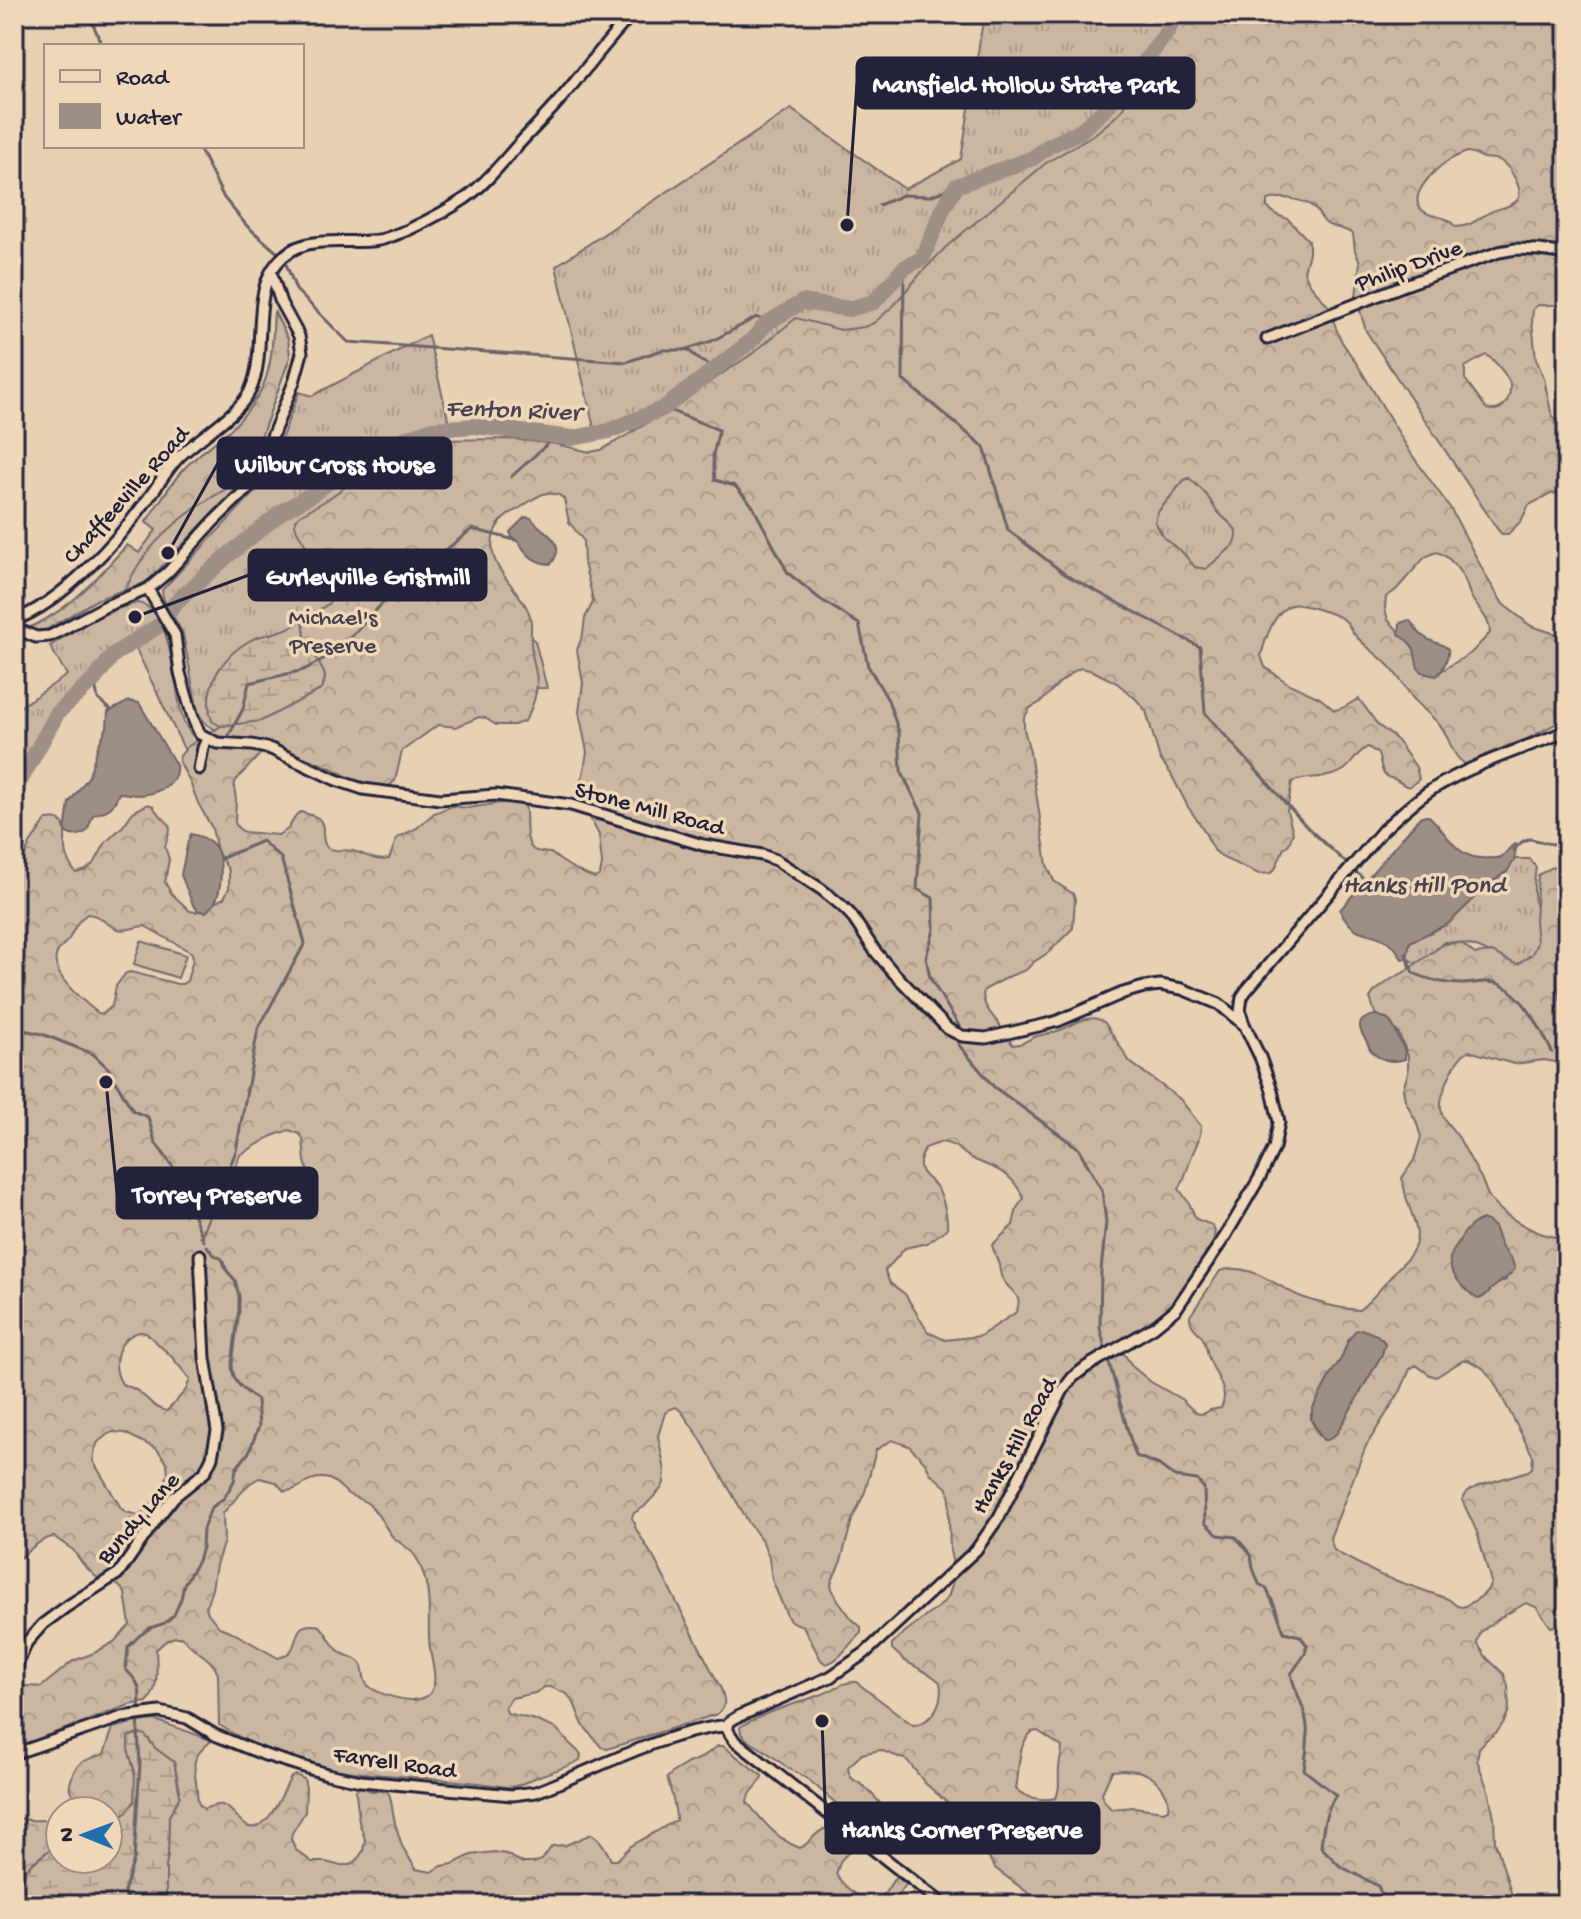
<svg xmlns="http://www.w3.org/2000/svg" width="1581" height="1919" font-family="'Gochi Hand',sans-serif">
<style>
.grass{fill:url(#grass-tufts);stroke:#766c6e;stroke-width:2}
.forest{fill:url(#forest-crowns);stroke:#766c6e;stroke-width:2;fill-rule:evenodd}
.wetland{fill:url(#wetland-marsh);stroke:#766c6e;stroke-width:2}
.pitch{fill:#cab6a1;stroke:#766c6e;stroke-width:2}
.water{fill:#9e8f86;stroke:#6c6368;stroke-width:2}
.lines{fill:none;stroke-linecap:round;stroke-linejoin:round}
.stream{stroke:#6c6368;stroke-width:3}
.river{stroke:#9e8f86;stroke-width:16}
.street-casing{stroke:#22223b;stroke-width:15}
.street{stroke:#f0d7b8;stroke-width:9}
.labels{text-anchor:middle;stroke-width:7;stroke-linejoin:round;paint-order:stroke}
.street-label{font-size:24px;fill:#22223b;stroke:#f0d7b8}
.park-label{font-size:24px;fill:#44404f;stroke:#f0d7b8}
.water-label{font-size:26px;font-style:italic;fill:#474352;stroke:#f0d7b8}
.leader{fill:none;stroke:#22223b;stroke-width:3}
.callout-dot{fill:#22223b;stroke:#f0d7b8;stroke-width:3}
.callout{fill:#22223b;stroke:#22223b;stroke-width:3}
.callout-label{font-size:26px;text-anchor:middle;font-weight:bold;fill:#fff}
</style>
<defs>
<pattern id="grass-tufts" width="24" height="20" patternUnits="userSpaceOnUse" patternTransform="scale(2)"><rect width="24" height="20" fill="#cab6a1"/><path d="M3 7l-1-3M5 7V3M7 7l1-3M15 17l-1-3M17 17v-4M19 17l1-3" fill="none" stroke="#ad9c8c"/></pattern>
<pattern id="forest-crowns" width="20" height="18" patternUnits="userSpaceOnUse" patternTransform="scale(2)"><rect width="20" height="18" fill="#cab6a1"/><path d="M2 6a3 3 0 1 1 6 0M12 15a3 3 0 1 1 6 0" fill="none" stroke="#ad9c8c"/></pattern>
<pattern id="wetland-marsh" width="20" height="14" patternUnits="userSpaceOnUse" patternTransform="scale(2)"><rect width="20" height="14" fill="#cab6a1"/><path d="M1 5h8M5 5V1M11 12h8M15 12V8" fill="none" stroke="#ad9c8c"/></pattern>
</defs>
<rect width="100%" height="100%" fill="#e8d0b3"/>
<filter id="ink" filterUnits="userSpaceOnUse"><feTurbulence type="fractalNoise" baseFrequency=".0125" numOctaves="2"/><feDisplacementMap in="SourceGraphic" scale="16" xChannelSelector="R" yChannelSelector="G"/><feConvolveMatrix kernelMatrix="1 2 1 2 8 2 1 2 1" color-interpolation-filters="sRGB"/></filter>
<g filter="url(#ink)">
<path class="grass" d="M984 14H1385L732 436 594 428 556 266 791 109 905 189 961 159Z
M274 311 288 339 290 357 246 478 150 579 138 586 96 600 55 626 24 637H14V634C66 615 91 585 127 545L139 553 156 530 146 522C158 505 169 486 182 471 194 457 211 446 225 434 270 395 272 368 274 311Z
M428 335 450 427C410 433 380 450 347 472L419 537 451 573 535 641 547 688 474 689 334 769 311 761 285 743 216 730 206 724 198 713 183 634 163 598 162 590 266 480 299 392 312 396Z
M1189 478C1196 484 1203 490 1208 497 1212 503 1215 510 1220 514 1230 524 1244 530 1233 546L1206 569 1195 568 1183 553 1164 538 1155 522 1157 513 1184 480Z
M137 603C175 606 173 695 184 722 188 731 193 737 200 743L185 751 135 647 98 666 76 690 57 724 29 765 14 804V711L67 675 50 646 90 621 111 611Z
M1514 859H1530L1536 867C1531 895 1535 914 1547 939L1520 968C1491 956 1478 941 1444 942L1424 961 1415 963 1407 958 1409 942 1448 924 1488 885 1507 872Z"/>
<path class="forest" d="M1175 14H1567V307C1557 303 1548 306 1538 305L1533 309 1532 321 1536 359 1544 378 1551 412 1554 418 1567 425V500L1557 493 1551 494 1529 505 1521 521 1508 534H1502L1498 530 1366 331 1356 297 1360 262 1355 251 1353 234C1345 229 1337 228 1329 225 1322 222 1321 216 1316 210 1307 199 1279 195 1267 201V207L1277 215 1288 219 1309 241V253L1304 271 1309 283 1329 307 1337 331 1342 342 1357 364 1412 455 1451 509 1487 578 1503 604 1531 626 1559 635 1567 643V718L1527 739 1485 755 1470 766C1453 761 1451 741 1442 728 1433 716 1421 708 1412 697 1403 685 1397 673 1386 663 1376 653 1363 645 1354 634 1350 629 1349 623 1343 619 1335 614 1299 602 1291 605 1274 611 1265 640 1261 656L1265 667 1289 684 1320 698 1334 710C1347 709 1349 702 1359 699L1378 725 1395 738 1416 767 1419 779C1406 791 1409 787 1396 780 1392 777 1387 779 1384 774 1381 769 1380 759 1378 754L1368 747C1356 752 1354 763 1344 770 1329 780 1308 775 1292 782L1287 811 1293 833 1289 844 1284 848 1275 869 1271 873 1259 874 1223 858 1214 850 1202 827 1188 807 1171 774 1160 759 1146 711 1136 699 1117 683 1093 671 1081 668 1076 670 1058 684 1041 702 1030 708 1024 718V729L1030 752 1047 865 1054 881 1073 894 1075 899 1073 928 1049 952 1034 962 1026 970 1010 976 984 990C980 1005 993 1015 1001 1027 1005 1033 1008 1039 1013 1045 1023 1045 1028 1039 1037 1036 1046 1034 1054 1033 1063 1029 1077 1023 1091 1012 1105 1023L1130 1062 1180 1099 1201 1126C1201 1140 1195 1146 1191 1158 1187 1170 1185 1178 1179 1189L1189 1203 1196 1219 1212 1225 1215 1231 1213 1242 1178 1300 1164 1311 1158 1320 1139 1332 1123 1338 1119 1343 1120 1348 1133 1367 1151 1382 1181 1399 1194 1411 1199 1414 1205 1413 1210 1410 1221 1408C1230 1392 1216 1376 1210 1361 1206 1353 1207 1344 1202 1337 1196 1329 1190 1327 1190 1316L1220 1271C1248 1262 1272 1283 1297 1295 1313 1302 1341 1309 1359 1310 1374 1298 1381 1288 1393 1274 1399 1266 1408 1260 1413 1250 1422 1234 1413 1219 1408 1203 1405 1195 1404 1186 1402 1178L1414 1160 1421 1137 1416 1121 1405 1100 1403 1089 1408 1073V1056L1399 1034 1390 1023 1375 1013 1370 998 1374 992 1393 978 1403 973 1444 944 1461 943 1475 954 1492 952 1513 963 1518 964 1532 954 1537 943 1535 920 1538 875 1567 859V963L1560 988V1000L1567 1013V1076L1560 1064 1555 1062 1544 1060 1514 1064 1469 1051C1456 1055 1439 1096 1441 1109 1442 1121 1455 1130 1460 1140 1467 1153 1474 1166 1481 1178 1484 1184 1485 1190 1488 1195 1499 1215 1544 1241 1567 1237V1623L1551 1627 1536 1607 1526 1603 1500 1618 1481 1632 1477 1643 1487 1658 1504 1674 1508 1686 1509 1710 1504 1722 1497 1732 1487 1739 1479 1748 1477 1760 1489 1793 1494 1817 1495 1841 1515 1905H1044L995 1868 971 1829 952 1807 925 1783 907 1760 880 1750 862 1754 848 1767C850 1783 856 1779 866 1788 871 1793 882 1805 885 1810L884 1816 877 1826 860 1824 809 1780 788 1768 764 1750 748 1741 741 1733 740 1727C765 1712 792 1705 820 1695 832 1691 843 1681 856 1682L913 1725C933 1723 944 1701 940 1682L931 1675 905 1661 892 1649V1644L901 1635 942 1604 949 1595 955 1573 950 1551 949 1517 950 1500 948 1489 930 1473 925 1462 909 1446 892 1440 876 1450 865 1492 852 1520 841 1561 831 1583 832 1589 838 1600 852 1619 861 1627V1633C849 1643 841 1660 826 1664L821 1660 803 1626 792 1622 788 1618 772 1580 769 1558 763 1542 749 1523 698 1435 681 1411 676 1407 670 1409 665 1413 658 1436 665 1471 664 1483 661 1489 644 1507 634 1513 632 1518 636 1529 655 1560 721 1689C725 1700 727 1706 717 1714L607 1749 601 1747 583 1725 574 1703 567 1694 551 1687H545L535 1693 512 1698 505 1707 507 1713 535 1720 557 1729 569 1743 581 1754 580 1760C566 1768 552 1771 537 1777 525 1782 521 1786 507 1787 437 1775 366 1779 297 1762 269 1754 244 1740 219 1725L218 1674C213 1659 200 1655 190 1645 185 1641 186 1638 179 1637 170 1636 162 1644 156 1650 157 1667 159 1691 147 1702L129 1705 14 1748V1694C20 1683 30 1686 41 1687L73 1661 94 1653 114 1642 130 1625 125 1593 122 1589 118 1585 96 1577 83 1564 73 1550 54 1537C39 1538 27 1554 14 1562V874L20 866 30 844 46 820C71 816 64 833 65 850 66 858 71 867 76 873L86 870 95 862 106 842 123 826 133 812 148 804 153 806 156 811 169 824 170 830 165 847 169 859 165 882 171 893 190 911 196 912 224 898 229 888V871L217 851 212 828 198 803 190 782 179 761 180 756 187 747 221 726 261 720 322 689 325 678 324 673 305 637 303 620C314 609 334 608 334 591L297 531 295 525 296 519 300 515 325 501 405 445 428 440 510 439 556 444 590 452 601 450 641 427 752 354 796 318 841 330 864 327 874 323 892 307 922 272 946 247 1046 163 1096 133 1114 118 1122 110 1136 77ZM1467 152C1474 152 1478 156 1484 158 1491 159 1497 158 1502 162 1510 167 1524 190 1518 199 1513 207 1498 208 1490 212 1478 219 1470 227 1456 227 1453 224 1450 221 1446 219 1438 215 1429 217 1422 210 1406 195 1437 168 1449 160 1455 157 1461 154 1467 152ZM1486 355C1493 358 1509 377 1510 385 1511 400 1502 414 1487 409L1465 379V367ZM1189 478C1196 484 1203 490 1208 497 1212 502 1215 510 1220 514 1230 524 1244 530 1233 546L1206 569 1195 567 1183 553 1164 538 1155 522 1157 513 1184 480ZM547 493 559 495 564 499 569 522 583 540 584 563 591 591 593 602 585 618 583 634 577 650 583 683 579 712 587 752 583 775 578 785 576 796 578 801 586 810 599 835 602 864 600 875 595 878C583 874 570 867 560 860 555 857 555 855 550 853 540 851 533 854 529 843 524 831 528 818 525 805L519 803 508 802 468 808 452 806 434 813 417 828 397 838 389 859C374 862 366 854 353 851 345 849 334 852 328 848 319 841 327 826 319 819 315 815 306 814 301 812L296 815 288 829 278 835 244 832 238 828 235 823 236 799 234 787 236 780 265 749 293 757H304L331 768 352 779 386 788 395 781 402 751 438 725 456 727 479 717 485 718 496 725H514L525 721C533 707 539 689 536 673 534 663 531 653 531 643 530 633 533 622 529 613 519 586 487 570 493 538 495 525 505 516 516 510 527 505 535 495 547 493ZM1436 552C1449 555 1460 570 1466 583 1468 588 1469 595 1473 600 1480 611 1490 619 1490 633L1471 653 1436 674 1430 672 1409 642 1388 620 1385 609 1386 597 1396 590 1425 557ZM87 914C102 915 105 925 118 929 128 932 135 926 145 926L187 950 192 953 193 959 187 981 182 984H177L131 972 126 973 116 986 112 1006 103 1014 98 1013C84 1002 48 974 57 953 59 948 65 944 69 939 75 928 76 922 87 914ZM289 1130 300 1134 303 1139 305 1161 310 1179 307 1191 299 1199 277 1209 272 1211 255 1209 236 1178V1166L240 1155 272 1136ZM942 1142C962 1146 960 1154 975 1160 1001 1172 1009 1170 1024 1198L1017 1208 1013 1225 992 1245C994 1253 997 1258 999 1265 999 1266 1001 1278 1002 1278 1009 1292 1026 1295 1015 1313L980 1336 945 1340 928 1332 905 1294 890 1283 885 1271 905 1248 927 1243 947 1229C948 1217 943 1196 936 1186 930 1179 921 1176 920 1166 919 1160 923 1153 925 1148ZM1494 1227 1501 1246 1511 1260 1506 1280 1473 1296 1458 1280ZM140 1332 146 1333 171 1356 190 1379 186 1390 167 1411C154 1409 150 1400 140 1393 135 1388 128 1387 122 1384 110 1365 117 1337 140 1332ZM1381 1338 1385 1343 1382 1354 1337 1432 1319 1436 1311 1420V1414L1330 1375 1341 1359 1348 1341ZM1468 1360 1483 1368 1494 1382 1533 1456 1532 1468 1528 1471 1478 1486 1468 1491 1462 1500 1477 1532 1491 1582C1489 1594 1473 1602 1463 1607L1457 1606 1448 1599 1380 1575 1338 1553 1334 1550 1330 1538 1366 1446 1401 1390 1410 1369 1416 1365 1430 1375 1436 1377 1462 1361ZM113 1432 125 1433 157 1449 167 1463 168 1475 157 1495 147 1509 138 1515 126 1512 121 1508 93 1461 95 1449 98 1442 108 1434ZM259 1478 276 1482 284 1491C304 1491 307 1474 329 1479 337 1482 342 1489 348 1494 355 1498 364 1500 370 1505 377 1512 385 1526 391 1535 399 1544 412 1548 417 1559 422 1568 425 1578 427 1588 431 1607 427 1629 430 1648 431 1661 438 1678 432 1690 423 1709 383 1696 371 1688 362 1682 365 1675 362 1666 357 1655 345 1658 338 1650 330 1643 327 1633 320 1626 284 1619 307 1652 278 1658L230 1631 219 1627 208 1613 206 1607 212 1589 216 1565 224 1541 223 1513 249 1484ZM1038 1731 1062 1747C1062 1755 1059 1761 1059 1769 1058 1781 1061 1786 1056 1798 1044 1801 1024 1798 1016 1789 1020 1770 1016 1746 1032 1732ZM1124 1770C1128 1771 1133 1770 1137 1771 1154 1774 1171 1793 1168 1809L1163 1811 1134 1807 1111 1809 1103 1799 1102 1793 1112 1771Z
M274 311 288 339 290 357 246 478C199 502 146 538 126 589L96 600 42 632 14 637V634C66 615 91 585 127 545L139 553 156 530 146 522C158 505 169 486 182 471 194 457 211 446 225 434 270 395 272 368 274 311Z
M155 1720 209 1739 210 1742C188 1760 195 1766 197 1791 198 1800 196 1803 204 1809 209 1807 216 1804 222 1805 233 1808 238 1821 247 1826 267 1836 284 1789 291 1777L296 1775 304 1779 306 1788 305 1812 292 1833 291 1839 296 1850 312 1862H326L337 1865H350L357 1860 363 1851 365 1839 359 1822 356 1793V1790L361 1787 372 1791H387L390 1796 395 1823 402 1846 416 1869 432 1872 442 1866 453 1864 471 1855 494 1852 506 1854 523 1863H534L542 1860 552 1846 566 1845 591 1834C600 1838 607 1851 611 1860H617L631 1846 676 1820C676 1807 671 1791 667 1778L673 1772 688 1763 701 1758 718 1746H723L762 1776C760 1787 748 1791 747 1802 762 1820 777 1840 800 1848 811 1843 815 1831 827 1828L852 1845 850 1851 841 1860 836 1874C844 1888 858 1897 873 1903 885 1898 888 1886 896 1877L905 1883V1886L891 1905H166V1866L168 1854 169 1816 178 1801 180 1790 174 1762 155 1748 149 1739 128 1749C133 1762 139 1789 134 1802 130 1813 117 1818 108 1824V1811H71L74 1797C68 1788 69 1787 72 1777 77 1760 87 1760 104 1754L113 1728 138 1722Z
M14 1816C31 1823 42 1819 60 1820V1844L53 1847 29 1865 21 1905H14Z"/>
<path class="wetland" d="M303 620 305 637 324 673 325 678 322 689 261 721 221 726 212 721C201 689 221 657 249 641 259 635 270 635 280 631 288 629 296 624 303 620Z
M144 1734 155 1748 174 1762 180 1796 169 1816 168 1854 166 1866V1905H21V1882L25 1870 53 1847 60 1844V1859H108V1824L126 1813 134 1802 135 1772 128 1749V1737L133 1735Z"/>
<path class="pitch" d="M141 941 186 955 178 978 134 964Z"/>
<path class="water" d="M525 517 531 518C543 534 569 540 551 564 533 563 528 555 518 542 509 532 515 544 510 532Z
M1409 620C1415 625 1417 632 1423 636 1431 643 1441 642 1448 649 1449 657 1444 668 1438 675 1432 677 1422 673 1418 668 1412 646 1419 650 1399 634L1400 623Z
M129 701 139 703 176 765C179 785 156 794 139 795 132 795 126 793 119 793 112 810 109 810 93 815L87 831C80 836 72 837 65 832L69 803 89 776 98 746 107 727 108 712Z
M1421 816H1429C1449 834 1456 861 1489 858 1494 858 1496 859 1501 857 1507 853 1509 847 1515 844L1516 848 1514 861 1507 871 1488 885 1448 924 1410 942 1407 958 1402 959C1398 953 1396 947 1390 943 1369 928 1356 941 1340 910Z
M191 834C199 836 208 838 214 845 224 858 222 889 215 902 213 906 209 909 206 912L199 911 193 905 181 875 188 841Z
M1375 1015C1393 1019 1392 1024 1399 1039 1403 1047 1406 1049 1405 1059 1393 1063 1378 1061 1370 1049 1368 1045 1367 1041 1364 1037 1356 1024 1360 1018 1375 1015Z
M1482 1219 1487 1221 1494 1227 1501 1246 1512 1260 1515 1269C1509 1277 1502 1280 1494 1287 1487 1292 1487 1297 1478 1299 1467 1292 1447 1273 1450 1258 1452 1253 1456 1246 1459 1241 1464 1231 1471 1224 1482 1219Z
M1361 1329 1377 1335 1385 1343 1382 1354 1337 1433 1328 1440H1323L1311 1419 1313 1408 1330 1375 1341 1359 1348 1341 1355 1331Z"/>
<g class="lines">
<path class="stream" d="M89 14 102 46
M198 146 224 198 247 226 280 255
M879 205 903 195 930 196 956 186
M285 261 296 290 348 342 626 362 662 350H684L712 341 757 317 767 323
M904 268 903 380 984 447 1008 530 1066 575 1200 647 1205 713 1308 828 1345 862
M687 349 701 361 715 368
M664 408 719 430 713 455 715 480 735 486 752 505 788 573 820 599 859 624 868 666 888 700 899 732 901 771 922 813 917 889 933 898 934 930 926 957 930 978 961 1029
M511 477 555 437
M94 680 98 699 111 710
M228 737 243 709 249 683 304 670 339 650 390 595 472 529 515 540
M1514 850C1530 830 1534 843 1553 844 1556 844 1563 841 1567 840
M1356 872 1366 881
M1406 954 1413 973C1429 980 1444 984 1462 984 1473 984 1489 979 1499 984 1524 995 1541 1029 1552 1052
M14 1028 42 1034 93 1054 108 1068 133 1111 148 1117 155 1142 176 1171 204 1241
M958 1044 994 1087 1078 1148 1102 1190 1106 1222 1101 1270 1100 1328 1105 1348
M1559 1074 1567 1083
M201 1237 236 1151 258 1029 305 943 281 858 262 841 220 859
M1109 1362C1118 1393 1125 1425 1136 1456L1159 1465 1175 1477 1197 1480 1204 1488 1205 1523 1218 1535 1236 1537 1251 1555 1253 1568 1259 1584 1266 1588 1275 1607 1284 1632 1300 1636 1307 1645 1305 1654 1291 1674C1294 1688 1300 1699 1304 1711 1310 1731 1307 1750 1304 1770L1336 1795C1325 1812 1323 1827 1321 1847L1340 1866 1378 1886 1383 1898 1381 1905
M139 1711C141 1690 141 1684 126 1670L128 1647 139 1636 150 1628 165 1623 174 1615 181 1599 184 1584 198 1561 202 1547 203 1529 211 1508 224 1498 234 1481 236 1469 249 1452 259 1426 257 1400C243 1389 232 1383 232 1364L239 1310V1296L235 1280 227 1271 222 1259 213 1254 207 1246
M131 1905 124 1892 134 1859 140 1764 138 1732 139 1719"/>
<path class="river" d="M14 792 58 712 94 680 113 655 163 623 172 607 183 596 226 557 283 511 311 495 346 469 395 442 433 429 474 426 573 438 609 431 664 408 751 341 767 323 802 302 849 309 874 302 904 268 923 258 942 211 956 186 1033 158 1049 146 1079 132 1103 111 1130 81 1168 31 1175 14"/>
<g class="street-casing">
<path id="street" d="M1267 339 1402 286 1499 252 1516 249 1539 250 1567 254
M148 589 175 635 180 673 194 721 200 734 217 743 252 745 271 749 336 780 363 789 440 799 496 795 571 805 703 845 762 855 776 860 821 889 842 906 851 915 875 951 892 971 948 1029 962 1036 986 1038 1043 1025 1058 1021 1123 993 1144 987 1160 985 1182 989 1219 1004 1243 1024
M14 620C61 604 118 540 147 500 158 486 167 469 179 457 198 438 240 413 250 391 268 352 250 295 277 263 303 231 344 246 379 240 389 238 399 233 408 230 427 221 448 210 466 198 485 184 501 164 517 146 531 131 545 117 558 102 583 73 606 42 632 14
M14 628 36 637 50 636 106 606 148 589 168 572 214 521 250 486 269 444 294 382 302 353 299 336 281 303 271 272
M199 769 203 748 207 739
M14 1672 27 1642 43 1624 66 1607 119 1573 158 1517 174 1497 205 1472 212 1457 217 1431 205 1358 200 1255
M728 1725 729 1722 737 1717 830 1677 865 1653 976 1550 999 1517 1063 1390 1073 1377 1086 1367 1154 1327 1176 1309 1226 1235 1260 1177 1274 1148 1279 1122 1272 1090 1260 1057 1244 1024 1240 1012 1242 997 1246 991 1383 830C1398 816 1413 802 1431 790 1472 764 1522 749 1567 731
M728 1725V1731L734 1740 944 1905
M14 1754 122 1717 160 1712 187 1718 215 1735 265 1755 327 1774 361 1781 512 1795 536 1792C599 1768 660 1733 728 1725"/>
</g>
<use href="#street" class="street"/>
</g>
</g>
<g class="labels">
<g class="street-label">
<text transform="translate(1408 264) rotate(-20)" y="8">Philip Drive</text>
<text transform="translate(125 494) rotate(-48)" y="8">Chaffeeville Road</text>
<text transform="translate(650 807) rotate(15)" y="8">Stone Mill Road</text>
<text transform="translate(1013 1445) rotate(-61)" y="8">Hanks Hill Road</text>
<text transform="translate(137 1517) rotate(-49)" y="8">Bundy Lane</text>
<text transform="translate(395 1761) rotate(8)" y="8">Farrell Road</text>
</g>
<g class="park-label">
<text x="333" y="624">Michael's<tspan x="333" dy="28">Preserve</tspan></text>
</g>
<g class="water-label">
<text transform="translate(513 408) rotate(2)" y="9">Fenton River</text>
<text x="1424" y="892">Hanks Hill Pond</text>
</g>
</g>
<path class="leader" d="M847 225L857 83M168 553L218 463M135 617L249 575M106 1082L117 1193M822 1721L826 1828"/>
<g class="callout-dot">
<circle cx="847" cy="225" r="8"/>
<circle cx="168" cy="553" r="8"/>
<circle cx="135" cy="617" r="8"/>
<circle cx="106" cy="1082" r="8"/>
<circle cx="822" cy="1721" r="8"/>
</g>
<g class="callout">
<rect x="857" y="58" width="337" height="50" rx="8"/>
<rect x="218" y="438" width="233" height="50" rx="8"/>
<rect x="249" y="550" width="237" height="50" rx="8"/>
<rect x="117" y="1168" width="200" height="50" rx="8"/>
<rect x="826" y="1803" width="273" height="50" rx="8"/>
</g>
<g class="callout-label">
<text x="1025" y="92">Mansfield Hollow State Park</text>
<text x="335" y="472">Wilbur Cross House</text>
<text x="368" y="584">Gurleyville Gristmill</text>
<text x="217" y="1202">Torrey Preserve</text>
<text x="962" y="1837">Hanks Corner Preserve</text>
</g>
<rect width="1581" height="1919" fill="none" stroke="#f0d7b8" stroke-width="48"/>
<rect x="24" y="24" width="1533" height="1871" fill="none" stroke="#22223b" stroke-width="3" filter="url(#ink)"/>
<rect x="44" y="44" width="260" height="104" fill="#f0d7b8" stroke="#9e8f86" stroke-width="2"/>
<rect x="60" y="70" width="40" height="12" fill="#f0d7b8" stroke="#9e8f86" stroke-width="2"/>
<text x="116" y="84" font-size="24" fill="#22223b">Road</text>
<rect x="60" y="104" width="40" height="24" fill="#9e8f86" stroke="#9e8f86" stroke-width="2"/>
<text x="116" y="124" font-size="24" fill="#22223b">Water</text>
<g transform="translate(84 1835) rotate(271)"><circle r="38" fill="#f0d7b8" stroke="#9e8f86" stroke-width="2"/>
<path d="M0-6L14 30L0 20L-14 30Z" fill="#1f6fb2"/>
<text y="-12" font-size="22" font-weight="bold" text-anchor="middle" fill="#22223b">N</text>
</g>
</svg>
